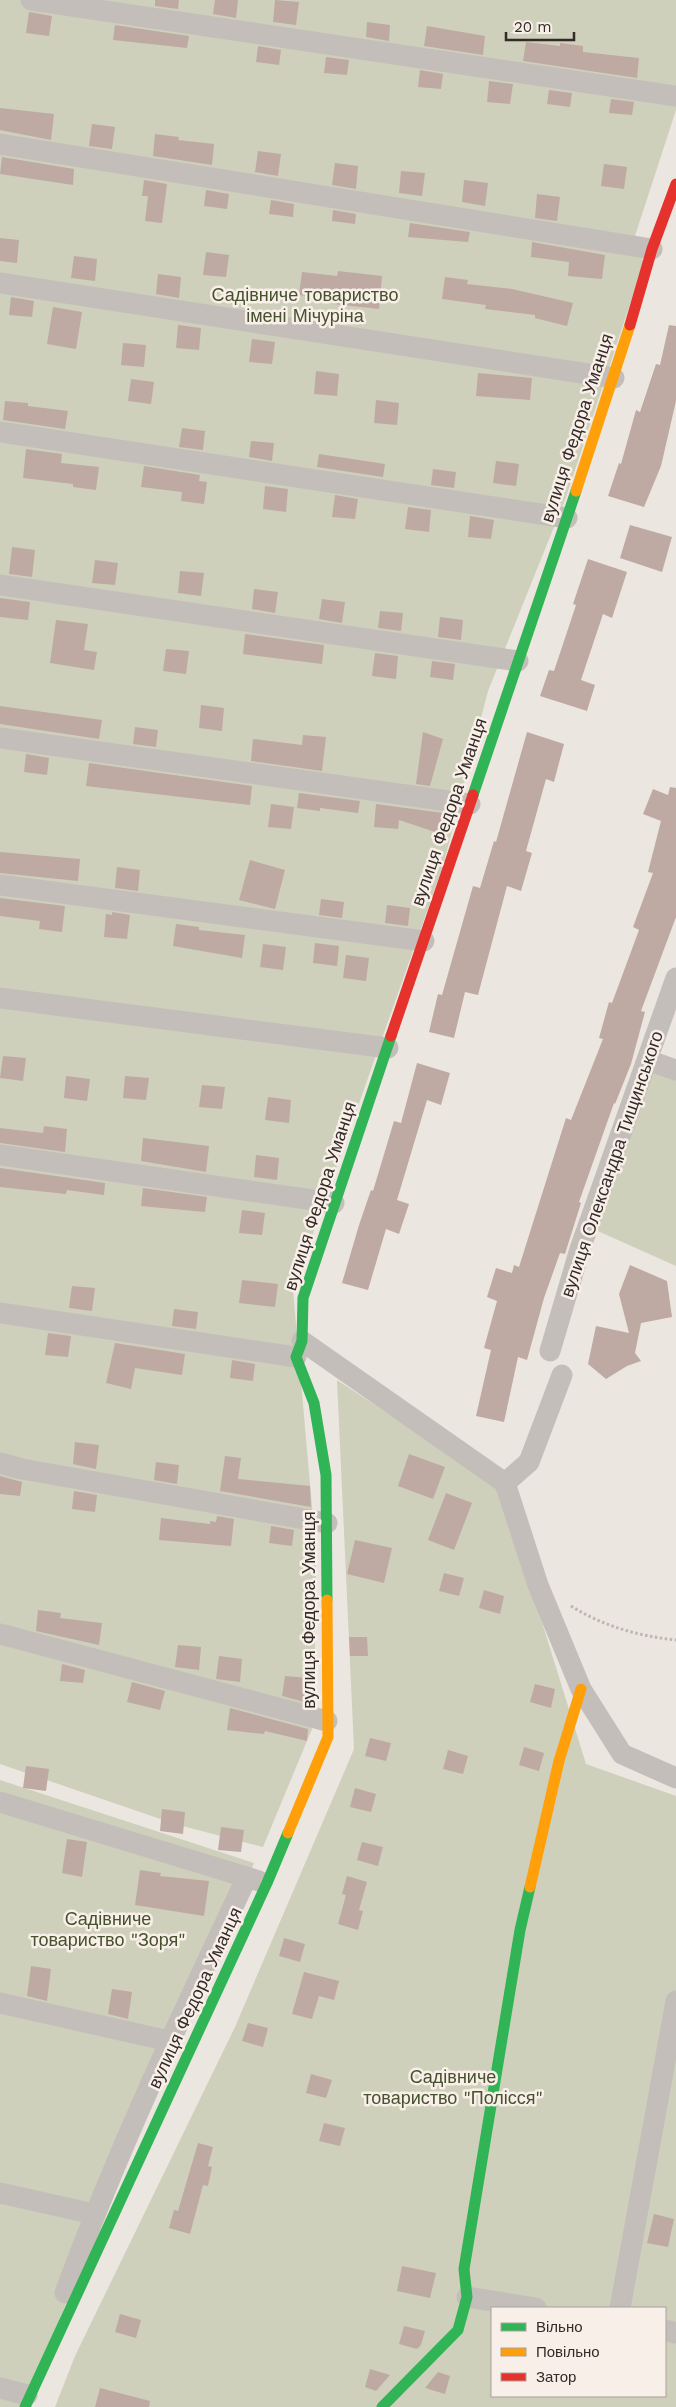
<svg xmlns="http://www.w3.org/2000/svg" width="676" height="2407" font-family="'Work Sans',sans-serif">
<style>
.green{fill:#ced0bb;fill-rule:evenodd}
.building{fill:#beaaa3}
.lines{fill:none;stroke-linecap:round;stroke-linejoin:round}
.path{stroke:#bdb6b2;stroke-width:3;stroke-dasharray:2.5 2.5;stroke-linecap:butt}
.street{stroke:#c4beba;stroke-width:21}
.fast{stroke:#30b455;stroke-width:11}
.slow{stroke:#ff9f0a;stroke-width:11}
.jam{stroke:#e5322d;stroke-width:11}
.labels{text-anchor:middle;stroke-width:5;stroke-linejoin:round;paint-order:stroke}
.park-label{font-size:18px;fill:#46512e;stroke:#f8efe8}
.street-label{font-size:18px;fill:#342b28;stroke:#f8efe8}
</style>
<rect width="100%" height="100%" fill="#ece6e0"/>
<path class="green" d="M0 0H676V110L634 239 644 262 566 497 488 691 443 866 293 1290 316 1553 314 1724 263 1847 175 1824 0 1764Z
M651 1064 676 1073V1266L591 1228Z
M337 1380 500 1487 586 1764 676 1796V2407H55L75 2356 235 2027 354 1749ZM492 2308H665V2396H492Z
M0 1780 254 1863 22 2407H0Z"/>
<path class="building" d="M155 0H179L178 9 155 6Z
M215 0H238L236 18 213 14Z
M275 0 299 2 296 25 273 22Z
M29 12 52 16 49 36 26 33Z
M367 22 390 25 389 41 366 37Z
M115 25 189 36 187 48 113 40Z
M427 26 485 36 483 55 424 46Z
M526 42 560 46V43L583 46V52L639 58 637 78 523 61Z
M258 46 281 50 279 65 256 62Z
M326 57 349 60 347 75 324 73Z
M420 70 443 74 441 89 418 87Z
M489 81 513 84 510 104 487 102Z
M549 90 572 93 570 107 547 104Z
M611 99 634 102 632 115 609 113Z
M0 108 54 114 51 140 0 130Z
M92 124 115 127 112 149 89 146Z
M155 134 179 137 178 140 214 144 212 165 153 156Z
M258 151 281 154 278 176 255 172Z
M2 157 74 169 73 185 0 174Z
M335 163 358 166 356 189 332 185Z
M604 164 627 167 624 189 601 186Z
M401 171 425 173 422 196 399 193Z
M144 180 167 184 162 223 145 221 148 196H142Z
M464 180 488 183 485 206 462 202Z
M206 190 229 194 227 209 204 206Z
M537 194 560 197 557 221 535 218Z
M271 200 294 204 293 217 269 214Z
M333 210 356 214 355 224 332 221Z
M410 223 470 232 468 242 408 237Z
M0 238 19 240 17 263 0 261Z
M532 242 605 255 602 279 568 276 569 262 531 257Z
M206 252 229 255 226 277 203 275Z
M74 256 97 259 95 281 71 278Z
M338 271 382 276 379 309 334 304 335 299 299 295 302 272 337 276Z
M158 274 181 277 179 298 156 294Z
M445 277 468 280 467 284 512 289 573 303 567 326 535 318V315L485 309 486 305 442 299Z
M11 297 34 301 32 317 9 315Z
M53 307 82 312 76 349 47 344Z
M178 325 201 328 199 350 176 348Z
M669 325 676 326V401L661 466 644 507 608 496 619 463 621 464 636 410 640 412 656 364 660 365Z
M252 339 275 342 272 364 249 362Z
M123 343 146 345 144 367 121 365Z
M316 371 339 374 337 396 314 394Z
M478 373 532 378 530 400 476 396Z
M131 379 154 382 151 404 128 401Z
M376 400 399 403 397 425 374 423Z
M5 401 28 403V406L68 411 65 429 3 420Z
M182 428 205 431 203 450 179 447Z
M251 441 274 443 272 461 249 457Z
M26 449 62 454 61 463 99 467 96 490 73 487V484L23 478Z
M319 454 385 464 383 477 317 467Z
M496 461 519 464 516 486 493 483Z
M144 466 200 475 199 481 207 482 204 504 181 501 182 492 141 487Z
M433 469 456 472 454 488 431 485Z
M265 486 288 489 286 512 263 509Z
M335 495 358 499 355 519 332 517Z
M408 507 431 510 429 532 405 529Z
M470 516 494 520 491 539 468 537Z
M630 525 672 537 662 572 620 558Z
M12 547 35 550 32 577 9 574Z
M588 559 627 572 612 618 603 614 581 680 595 685 587 711 540 696 549 670 554 671 576 605 573 604Z
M95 560 118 563 115 585 92 583Z
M180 571 204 573 201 596 178 593Z
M254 589 278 592 275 613 252 609Z
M0 598 30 602 28 620 0 617Z
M322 599 345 602 342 623 319 619Z
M380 611 403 613 401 631 378 628Z
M440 617 463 620 461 640 438 637Z
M56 620 88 624 84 650 97 652 94 670 50 663Z
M245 634 324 645 322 664 243 654Z
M166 649 189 651 186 674 163 671Z
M375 653 398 656 396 679 372 676Z
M432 661 455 664 453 680 430 677Z
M201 705 224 708 222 731 199 728Z
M0 706 102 720 99 739 0 724Z
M135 727 158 730 156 747 133 744Z
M423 732 443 739 430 786 416 784Z
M527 732 564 744 554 782 546 779 526 851 532 853 521 891 507 886 478 995 465 992 454 1038 429 1032 438 994 442 995 473 886 480 888 494 841 496 842Z
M303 735 326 737 322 771 251 761 253 739 302 745Z
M26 754 49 758 47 775 24 772Z
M89 763 252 786 250 805 86 786Z
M670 787 676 788V917L641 1011 645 1012 631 1064 615 1104 614 1103 579 1202 581 1203 565 1254 560 1253 544 1298 527 1360 518 1357 504 1422 476 1416 491 1350 484 1348 497 1301 487 1297 496 1268 512 1273 514 1265 519 1267 566 1118 571 1120 603 1039 599 1038 609 1002 612 1003 639 930 633 927 653 873 648 872 661 821 643 814 653 789 668 795Z
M299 793 360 801 358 813 320 808V811L297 808Z
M271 804 294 807 291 829 268 827Z
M376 804 443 813 438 833 399 820 398 829 374 827Z
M0 852 80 859 78 881 0 873Z
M250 860 285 870 275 909 239 900Z
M117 867 140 870 138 891 115 888Z
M0 898 65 906 62 932 39 929 40 921 0 916Z
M321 899 344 902 342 918 319 915Z
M387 905 410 908 408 926 385 923Z
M112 912 130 915 127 939 104 937 106 914 112 915Z
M176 924 199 927V930L245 935 242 958 173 946Z
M315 943 339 946 337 966 313 963Z
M263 944 286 947 283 970 260 967Z
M346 955 369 958 366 981 343 978Z
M3 1056 26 1058 23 1081 0 1078Z
M417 1063 450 1073 441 1105 427 1100 397 1200 409 1204 399 1234 386 1229 368 1290 342 1283 359 1225 371 1190 373 1191 394 1121 401 1123Z
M66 1076 90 1079 87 1101 64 1098Z
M125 1076 149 1078 146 1100 123 1098Z
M202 1085 225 1087 222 1109 199 1107Z
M268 1097 291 1100 289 1123 265 1120Z
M44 1126 67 1129 65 1152 0 1143V1128L43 1133Z
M143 1138 209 1146 206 1172 141 1161Z
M256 1155 279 1158 277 1180 254 1177Z
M0 1168 105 1183 104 1195 67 1190 66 1194 0 1187Z
M143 1188 207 1197 205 1212 141 1206Z
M242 1210 265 1213 262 1235 239 1233Z
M630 1265 667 1281 672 1317 641 1323 635 1353 641 1361 627 1366 606 1379 588 1364 596 1326 629 1333 619 1294Z
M242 1280 278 1284 275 1307 239 1303Z
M72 1286 95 1288 92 1311 69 1308Z
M174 1309 198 1312 196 1329 172 1326Z
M48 1333 71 1336 68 1357 45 1355Z
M115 1343 185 1354 182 1375 135 1368 131 1389 106 1383Z
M232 1360 255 1364 253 1381 230 1378Z
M75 1442 99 1445 96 1469 73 1464Z
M409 1454 445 1467 433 1499 398 1486Z
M225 1456 241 1458 238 1479 310 1486 311 1507 220 1491Z
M156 1462 179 1465 177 1484 154 1480Z
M0 1476 22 1482 20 1496 0 1494Z
M74 1491 97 1495 95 1512 72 1509Z
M446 1493 472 1503 454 1550 428 1540Z
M217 1516 234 1519 231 1546 159 1540 161 1518 210 1524V1521L216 1522Z
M271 1526 294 1530 292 1546 269 1543Z
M355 1540 392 1548 384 1583 347 1574Z
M444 1573 464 1578 459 1596 439 1591Z
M484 1590 504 1596 500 1614 479 1608Z
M38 1610 61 1613 60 1618 102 1623 99 1645 36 1631Z
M349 1637H367L368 1656H350Z
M178 1645 201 1647 199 1670 175 1667Z
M219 1656 242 1659 240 1682 216 1679Z
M62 1664 85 1670 83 1683 60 1681Z
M285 1676 308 1678 305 1702 282 1696Z
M132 1682 165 1691 160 1710 127 1702Z
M535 1684 555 1689 551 1708 530 1702Z
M230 1708 308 1729 307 1741 265 1731 264 1734 227 1730Z
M370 1738 391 1743 386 1761 365 1756Z
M524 1747 544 1753 539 1771 519 1765Z
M448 1750 468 1756 463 1774 443 1769Z
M26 1766 49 1769 46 1791 23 1788Z
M355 1788 376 1794 371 1812 350 1807Z
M162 1809 185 1812 183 1834 160 1831Z
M221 1827 244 1830 241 1852 218 1850Z
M67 1839 87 1842 82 1877 62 1873Z
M362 1842 383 1847 378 1866 357 1860Z
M140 1870 161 1873 160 1876 209 1881 204 1916 135 1905Z
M347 1876 367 1882 359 1910 363 1911 358 1930 338 1924 346 1895 342 1894Z
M284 1938 305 1944 300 1962 279 1956Z
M31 1966 51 1969 47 2001 27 1996Z
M304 1972 339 1981 334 2000 319 1996 312 2019 292 2014Z
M112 1989 132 1992 128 2019 108 2014Z
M248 2023 268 2028 263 2047 242 2041Z
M311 2074 332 2080 326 2098 306 2093Z
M324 2123 345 2128 340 2146 319 2141Z
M198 2143 213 2147 208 2166 212 2167 208 2186 203 2185 190 2234 169 2228 174 2210 178 2211Z
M654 2214 674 2219 668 2247 647 2243Z
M402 2266 436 2273 430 2298 397 2291Z
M120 2314 141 2320 136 2338 115 2332Z
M404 2326 425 2331 421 2345 417 2349 399 2344Z
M370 2369 390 2375 376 2391 365 2387Z
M438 2372 450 2376 445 2394 425 2388Z
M100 2388 150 2401 149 2407H95Z"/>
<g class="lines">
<path class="path" d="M571 1606C603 1626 638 1636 676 1640"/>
<path class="street" d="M31 0 676 96
M0 144 652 249
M0 283 614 378
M0 432 567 518
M0 585 518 661
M0 738 470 804
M0 885 424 941
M0 998 388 1048
M647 1060 676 1070
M0 1155 334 1203
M0 1313 296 1357
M302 1341 505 1483 538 1585 581 1689 622 1754 676 1778
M550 1351 580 1249 676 978
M0 1463 22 1469 327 1523
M505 1483 529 1462 562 1375
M0 1634 327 1721
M0 1802 259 1881
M0 2003 169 2041
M0 2193 94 2214
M65 2293C117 2151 182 2014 247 1877
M467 2297 536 2308
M620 2308 676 2001
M665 2330 676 2333
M0 2388 27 2395"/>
<path class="fast" d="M473 795 576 491
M327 1600 326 1475 314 1403 296 1357 302 1341 303 1298 391 1036
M25 2407 267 1883 288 1833
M382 2407 458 2330 467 2297 464 2269 520 1930 530 1887"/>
<path class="slow" d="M576 491 630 325
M288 1833 328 1737 327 1600
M530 1887 559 1761 581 1689"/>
<path class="jam" d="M630 325 652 249 676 184
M391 1036 473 795"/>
</g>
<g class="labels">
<g class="park-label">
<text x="305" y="301">Садівниче товариство<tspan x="305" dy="21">імені Мічуріна</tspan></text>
<text x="108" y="1925">Садівниче<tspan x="108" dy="21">товариство "Зоря"</tspan></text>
<text x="453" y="2083">Садівниче<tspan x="453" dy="21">товариство "Полісся"</tspan></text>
</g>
<g class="street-label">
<text transform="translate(577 428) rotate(-72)" y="6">вулиця Федора Уманця</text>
<text transform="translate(449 812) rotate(-71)" y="6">вулиця Федора Уманця</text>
<text transform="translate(612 1164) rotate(-71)" y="6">вулиця Олександра Тищинського</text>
<text transform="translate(320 1196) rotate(-72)" y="6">вулиця Федора Уманця</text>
<text transform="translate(309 1610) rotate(-90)" y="6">вулиця Федора Уманця</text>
<text transform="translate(195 1998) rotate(-65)" y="6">вулиця Федора Уманця</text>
</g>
</g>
<rect x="491" y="2307" width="175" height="90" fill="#f8efe8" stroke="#aaa19b"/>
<rect x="501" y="2323" width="25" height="8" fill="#30b455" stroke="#aaa19b"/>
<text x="536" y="2332" font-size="15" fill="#342b28">Вільно</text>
<rect x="501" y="2348" width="25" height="8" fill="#ff9f0a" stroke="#aaa19b"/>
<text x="536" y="2357" font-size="15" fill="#342b28">Повільно</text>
<rect x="501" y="2373" width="25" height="8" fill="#e5322d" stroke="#aaa19b"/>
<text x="536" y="2382" font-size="15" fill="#342b28">Затор</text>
<path d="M506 32v8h68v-8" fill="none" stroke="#342b28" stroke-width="2.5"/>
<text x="514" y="32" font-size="15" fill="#342b28" stroke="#f8efe8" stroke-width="4" paint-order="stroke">20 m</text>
</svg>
